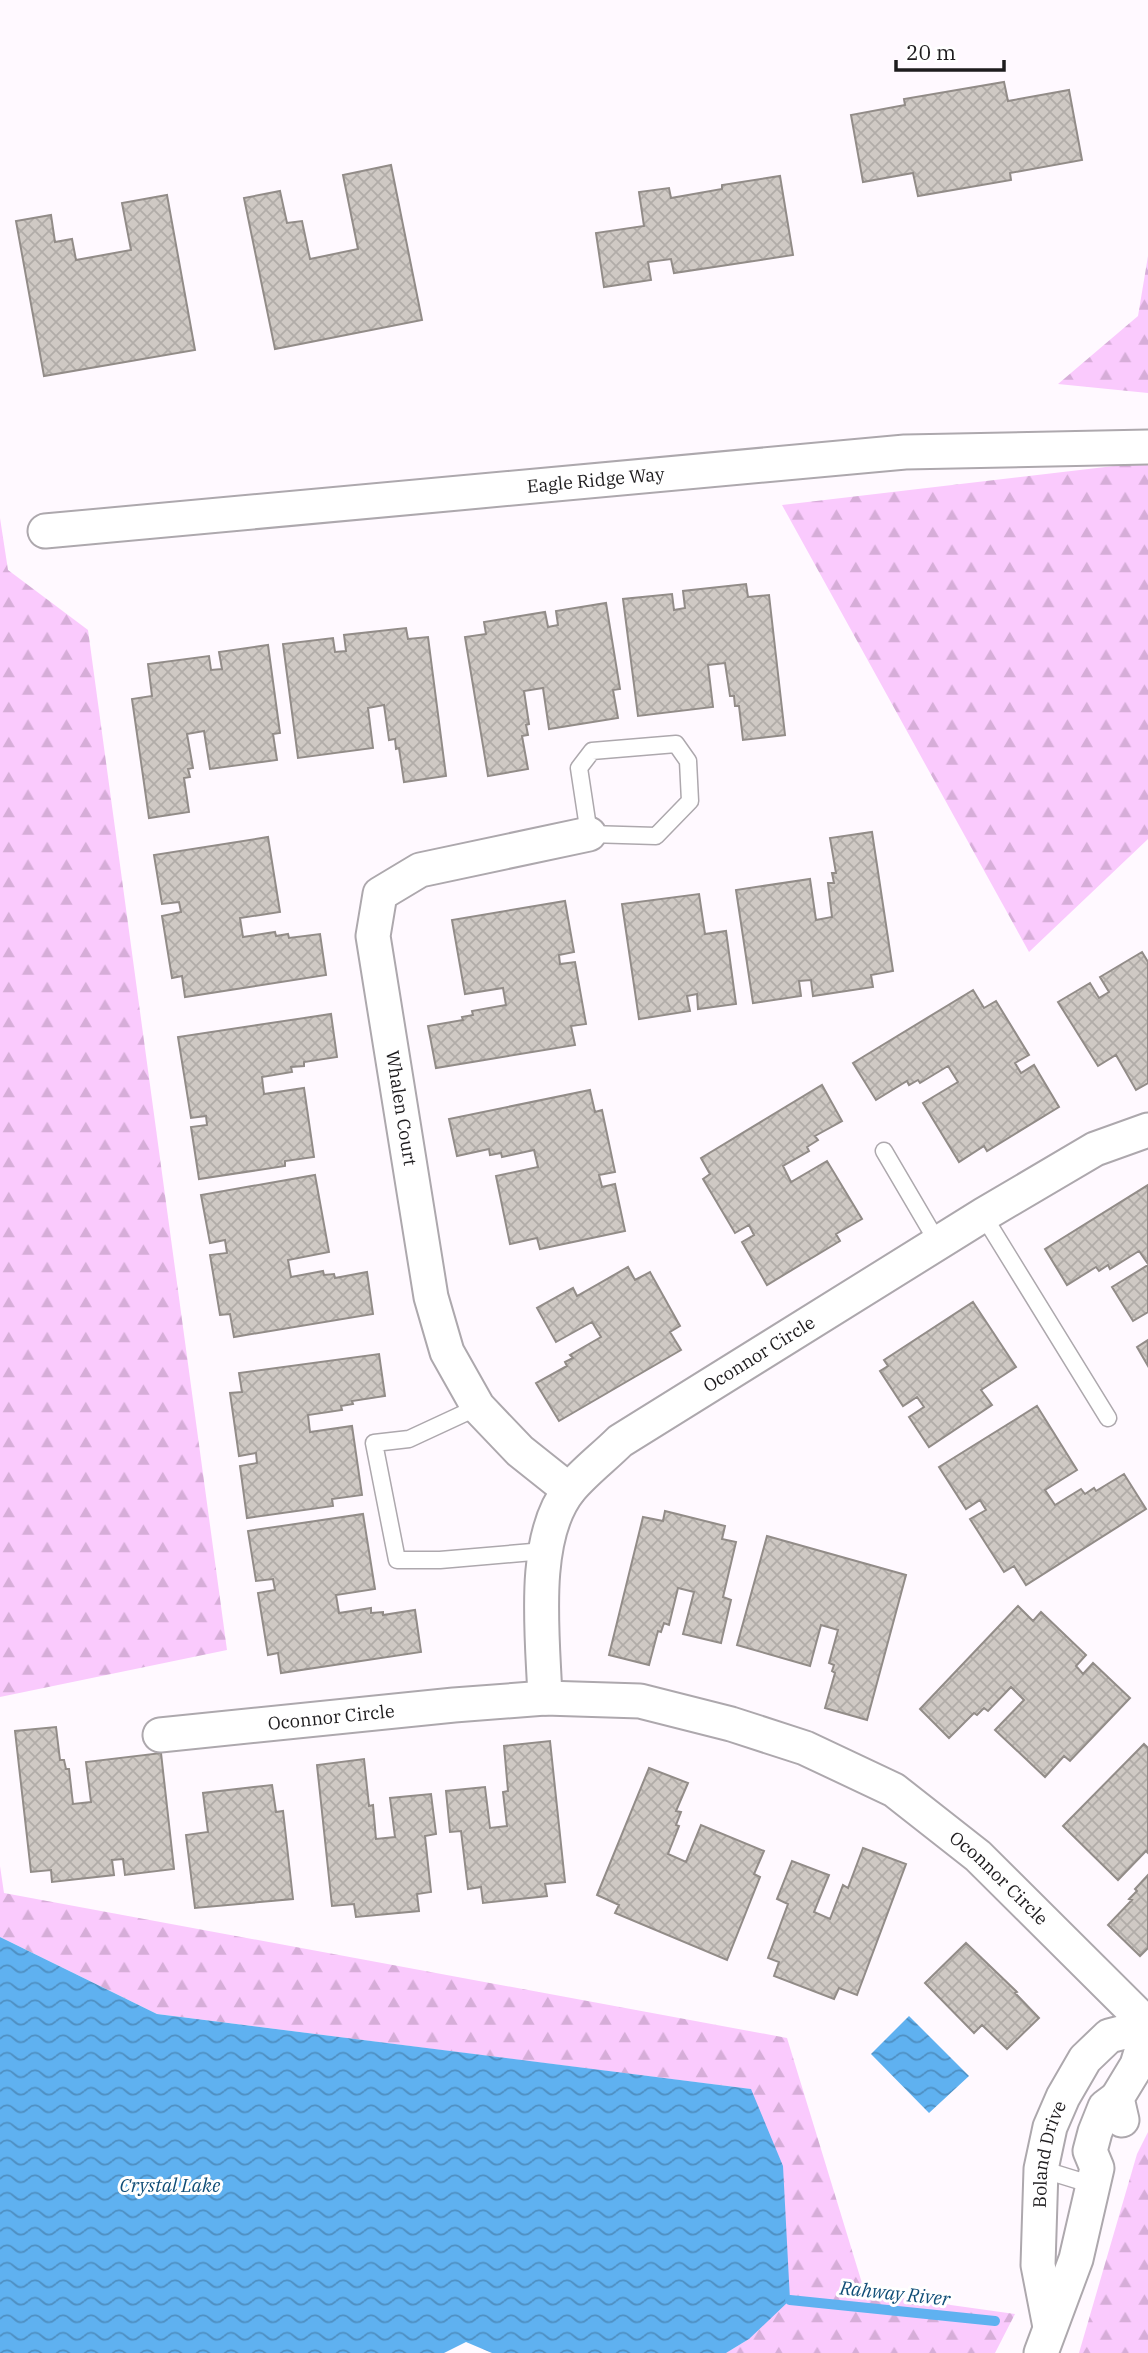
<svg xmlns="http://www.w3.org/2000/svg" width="1148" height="2353" font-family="'IBM Plex Serif',serif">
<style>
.forest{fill:url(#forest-firs)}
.water{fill:url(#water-waves)}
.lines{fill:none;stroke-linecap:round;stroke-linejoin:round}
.stream{stroke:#5fb1f0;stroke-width:10}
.building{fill:url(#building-cross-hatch);stroke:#928c88;stroke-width:2}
.service-casing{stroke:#ada8ad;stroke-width:19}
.minor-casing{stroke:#ada8ad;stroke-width:37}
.service{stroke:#fff;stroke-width:16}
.minor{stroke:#fff;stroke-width:33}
.labels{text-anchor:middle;stroke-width:6;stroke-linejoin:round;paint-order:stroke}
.street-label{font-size:18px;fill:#1e1c1e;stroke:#fff}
.water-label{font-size:19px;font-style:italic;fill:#104e77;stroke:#fff}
</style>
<defs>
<pattern id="forest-firs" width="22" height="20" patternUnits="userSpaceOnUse" patternTransform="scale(1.75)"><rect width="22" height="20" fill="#facafd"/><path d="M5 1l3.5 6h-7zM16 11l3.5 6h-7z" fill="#d6add8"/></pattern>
<pattern id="water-waves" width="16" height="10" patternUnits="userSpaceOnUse" patternTransform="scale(1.75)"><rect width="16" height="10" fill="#5fb1f0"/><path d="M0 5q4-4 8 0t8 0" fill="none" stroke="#4e8fc2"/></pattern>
<pattern id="building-cross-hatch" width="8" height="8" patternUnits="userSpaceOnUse" patternTransform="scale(1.75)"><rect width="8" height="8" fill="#cfc9c4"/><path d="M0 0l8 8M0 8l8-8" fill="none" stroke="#b1aca8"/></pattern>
</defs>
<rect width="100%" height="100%" fill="#fff9ff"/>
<path class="forest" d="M1148 256V393L1058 384 1138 316Z
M1148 462V839L1029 952 782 505Z
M0 518 8 570 88 630 227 1650 0 1697Z
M0 1866 4 1893 787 2038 865 2293 1015 2314 995 2353H726L749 2339 750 2089 157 2014 0 1937Z
M1148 2132V2353H1079L1137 2154Z"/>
<path class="water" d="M0 1937 157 2014 751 2089 783 2166 790 2300 749 2339 726 2353H492L466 2342 444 2353H0Z
M909 2016 969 2076 929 2113 871 2054Z"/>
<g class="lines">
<path class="stream" d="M790 2300 995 2321"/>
</g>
<path class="building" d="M1004 82 1008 101 1069 90 1082 160 1010 173 1011 180 918 196 913 173 863 182 851 115 905 105 904 99Z
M391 165 422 320 275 349 244 198 280 191 287 223 302 221 310 259 358 249 343 175Z
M780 176 793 255 674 273 671 259 648 262 651 280 604 287 596 233 644 226 639 192 669 188 671 198 722 189V185Z
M167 195 195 350 44 376 16 221 51 215 55 242 72 239 76 260 131 250 122 203Z
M746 584 748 597 769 595 785 735 743 740 739 706H735L734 696H730L725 663 708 665 713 707 638 716 623 599 672 594 674 610 685 608 683 591Z
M606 603 620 689 613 690 618 718 549 729 543 688 524 691 529 724 526 725 528 735 522 736 528 769 488 776 465 637 486 634 484 622 545 612 548 627 558 625 556 611Z
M406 628 408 639 428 637 446 776 404 782 399 748 396 749 395 739 389 740 384 705 368 708 373 748 298 758 283 644 333 638 335 652 346 651 344 635Z
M268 645 280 733 273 734 277 760 210 769 204 731 187 734 193 768 188 769 190 777 184 778 189 812 149 818 132 699 152 696 148 664 209 656 211 670 222 669 219 652Z
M872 832 893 971 871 975 873 987 813 996 811 980 799 981 801 996 753 1003 736 890 810 879 816 920 832 917 828 883H834L832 873H836L830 838Z
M268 837 280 912 240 918 243 937 275 932 276 936 288 934 289 938 320 934 326 975 185 997 182 976 172 978 162 916 181 912 179 902 162 904 154 855Z
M699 894 705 934 726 931 736 1004 698 1009 697 994 687 996 690 1011 639 1019 622 904Z
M565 901 574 952 559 955 560 964 575 962 586 1024 571 1026 575 1045 436 1068 428 1026 463 1020 462 1017 473 1015 472 1011 506 1005 503 988 465 994 452 920Z
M1142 952 1148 962V1083L1136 1090 1116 1055 1098 1066 1058 1002 1090 983 1099 998 1109 992 1100 977Z
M973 990 984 1008 996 1001 1029 1055 1015 1063 1021 1073 1034 1065 1059 1107 987 1151 984 1146 959 1162 923 1103 958 1082 948 1066 920 1083 918 1080 909 1085 907 1081 876 1100 853 1063Z
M331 1014 337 1057 304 1062V1066L291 1067 292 1072 262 1077 264 1094 304 1088 314 1157 285 1161V1166L199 1179 191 1127 207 1125 206 1116 191 1118 178 1037Z
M822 1085 842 1121 815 1136 818 1140 807 1147 809 1151 783 1166 791 1182 827 1161 862 1219 836 1234 840 1241 767 1285 742 1242 754 1235 749 1225 735 1233 703 1179 710 1174 701 1158Z
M590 1090 595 1112 602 1110 615 1172 599 1175 602 1187 615 1184 625 1231 540 1249 537 1238 510 1244 496 1176 538 1167 534 1150 502 1157 501 1153 490 1155 489 1149 457 1156 449 1119Z
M315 1175 329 1252 288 1260 291 1277 323 1271 324 1275 334 1274 335 1278 367 1272 373 1314 234 1337 230 1314 220 1315 210 1255 227 1253 225 1240 210 1243 201 1195Z
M1148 1185V1264L1139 1251 1110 1269 1108 1265 1099 1271 1096 1267 1067 1285 1045 1249Z
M1148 1265V1312L1133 1321 1112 1287Z
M628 1267 635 1280 650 1272 680 1326 670 1332 681 1350 559 1421 536 1383 567 1366 565 1362 573 1358 570 1355 601 1337 592 1322 556 1342 537 1308 573 1288 577 1296Z
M973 1302 1016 1367 981 1390 992 1405 929 1447 909 1417 924 1407 917 1397 903 1406 880 1371 888 1366 884 1360Z
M1148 1340V1366L1137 1347Z
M379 1354 385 1396 352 1401 353 1404 341 1406 342 1410 308 1415 310 1432 352 1426 362 1495 332 1499 333 1506 247 1518 240 1466 257 1463 256 1453 239 1456 230 1393 242 1392 239 1373Z
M1037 1406 1077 1470 1045 1490 1055 1505 1081 1489 1085 1494 1094 1488 1096 1491 1124 1474 1146 1509 1026 1585 1014 1566 1004 1572 970 1519 986 1510 980 1500 966 1509 939 1467Z
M665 1511 725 1526 722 1539 736 1542 723 1597 731 1600 721 1643 683 1634 694 1592 678 1588 669 1625 664 1623 661 1632 658 1631 649 1665 609 1655 643 1517 663 1521Z
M363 1514 375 1589 336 1595 339 1613 371 1608V1613L383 1612V1615L415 1610 421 1652 281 1673 278 1653 268 1655 258 1593 275 1590 273 1579 256 1581 248 1531Z
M767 1536 906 1575 867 1720 825 1708 835 1673 832 1671 834 1665 829 1663 838 1630 821 1625 810 1666 737 1645Z
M1018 1606 1033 1621 1041 1612 1086 1655 1076 1666 1083 1674 1093 1663 1130 1698 1070 1761 1064 1756 1045 1777 995 1730 1024 1700 1011 1687 988 1711 984 1708 977 1715 974 1713 949 1738 920 1709Z
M56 1727 60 1760H64L66 1769H69L73 1804 91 1802 86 1762 161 1753 174 1869 125 1875 123 1859 112 1860 114 1875 52 1882 51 1870 31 1872 15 1731Z
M550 1741 565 1882 545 1884 547 1896 483 1903 481 1887 468 1889 461 1831 450 1832 446 1791 485 1787 490 1828 507 1826 503 1792 508 1791 504 1746Z
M1144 1744 1148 1748V1853L1146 1851 1118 1880 1063 1826Z
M364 1759 369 1806 373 1805 376 1839 395 1837 390 1798 431 1794 436 1834 425 1836 431 1892 417 1894 419 1911 356 1917 354 1904 332 1906 317 1765Z
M649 1768 688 1783 676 1811 681 1812 676 1825 679 1826 668 1854 686 1862 701 1825 764 1851 754 1874 760 1877 727 1960 615 1913 619 1905 597 1895Z
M272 1785 276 1812 283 1811 293 1899 195 1908 186 1835 208 1832 203 1793Z
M863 1848 906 1864 857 1995 839 1988 834 1999 774 1976 779 1962 768 1958 788 1904 777 1899 792 1861 829 1875 814 1912 830 1919 843 1885 848 1888Z
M1148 1875V1948L1140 1956 1108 1925 1132 1900 1129 1899 1137 1891 1135 1889Z
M966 1943 1017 1992 1015 1993 1039 2018 1007 2049 982 2025 974 2033 925 1983Z"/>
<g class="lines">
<g class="service-casing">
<path id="service" d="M676 744 688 761 690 801 656 836 589 834 579 768 592 751Z
M884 1151 938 1243
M983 1215 1108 1418
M478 1407 409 1439 374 1443 397 1560H440L544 1551
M1041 2169 1093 2185"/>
</g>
<g class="minor-casing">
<g id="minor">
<path id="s1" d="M45 531 905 452 1148 447"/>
<path d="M569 1490 520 1451 478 1407 447 1352 431 1297 373 936 380 894 420 870 589 834"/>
<path id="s2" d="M545 1698C543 1638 530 1538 570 1489 584 1472 604 1457 620 1441L983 1215 1095 1149 1148 1130"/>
<path id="s3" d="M160 1735 454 1705 545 1698 640 1701 731 1724 805 1748 894 1790 978 1856 1148 2025"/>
<path d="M1122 2120 1117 2098 1137 2065 1148 2029"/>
<path id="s4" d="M1050 2327 1038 2265 1041 2169 1050 2127 1063 2097 1085 2059 1109 2036 1148 2026"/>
<path d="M1041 2353 1076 2259 1097 2168 1090 2151 1095 2132 1105 2107 1117 2098"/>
</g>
</g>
<use href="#service" class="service"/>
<use href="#minor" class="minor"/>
</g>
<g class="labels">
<g class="street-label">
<text dy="6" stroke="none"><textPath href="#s1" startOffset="553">Eagle Ridge Way</textPath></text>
<text transform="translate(401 1108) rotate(81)" y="6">Whalen Court</text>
<text dy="6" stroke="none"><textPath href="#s2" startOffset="448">Oconnor Circle</textPath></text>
<text dy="6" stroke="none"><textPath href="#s3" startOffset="172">Oconnor Circle</textPath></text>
<text dy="6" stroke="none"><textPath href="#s3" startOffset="889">Oconnor Circle</textPath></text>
<text dy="6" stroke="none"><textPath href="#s4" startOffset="175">Boland Drive</textPath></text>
</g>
<g class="water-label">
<text x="170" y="2192">Crystal Lake</text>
<text transform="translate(895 2293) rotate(6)" y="7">Rahway River</text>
</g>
</g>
<path d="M896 60v10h108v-10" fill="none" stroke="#1e1c1e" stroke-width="3.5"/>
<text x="906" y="60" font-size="21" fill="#1e1c1e" stroke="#ffffff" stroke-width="5" paint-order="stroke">20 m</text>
</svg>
